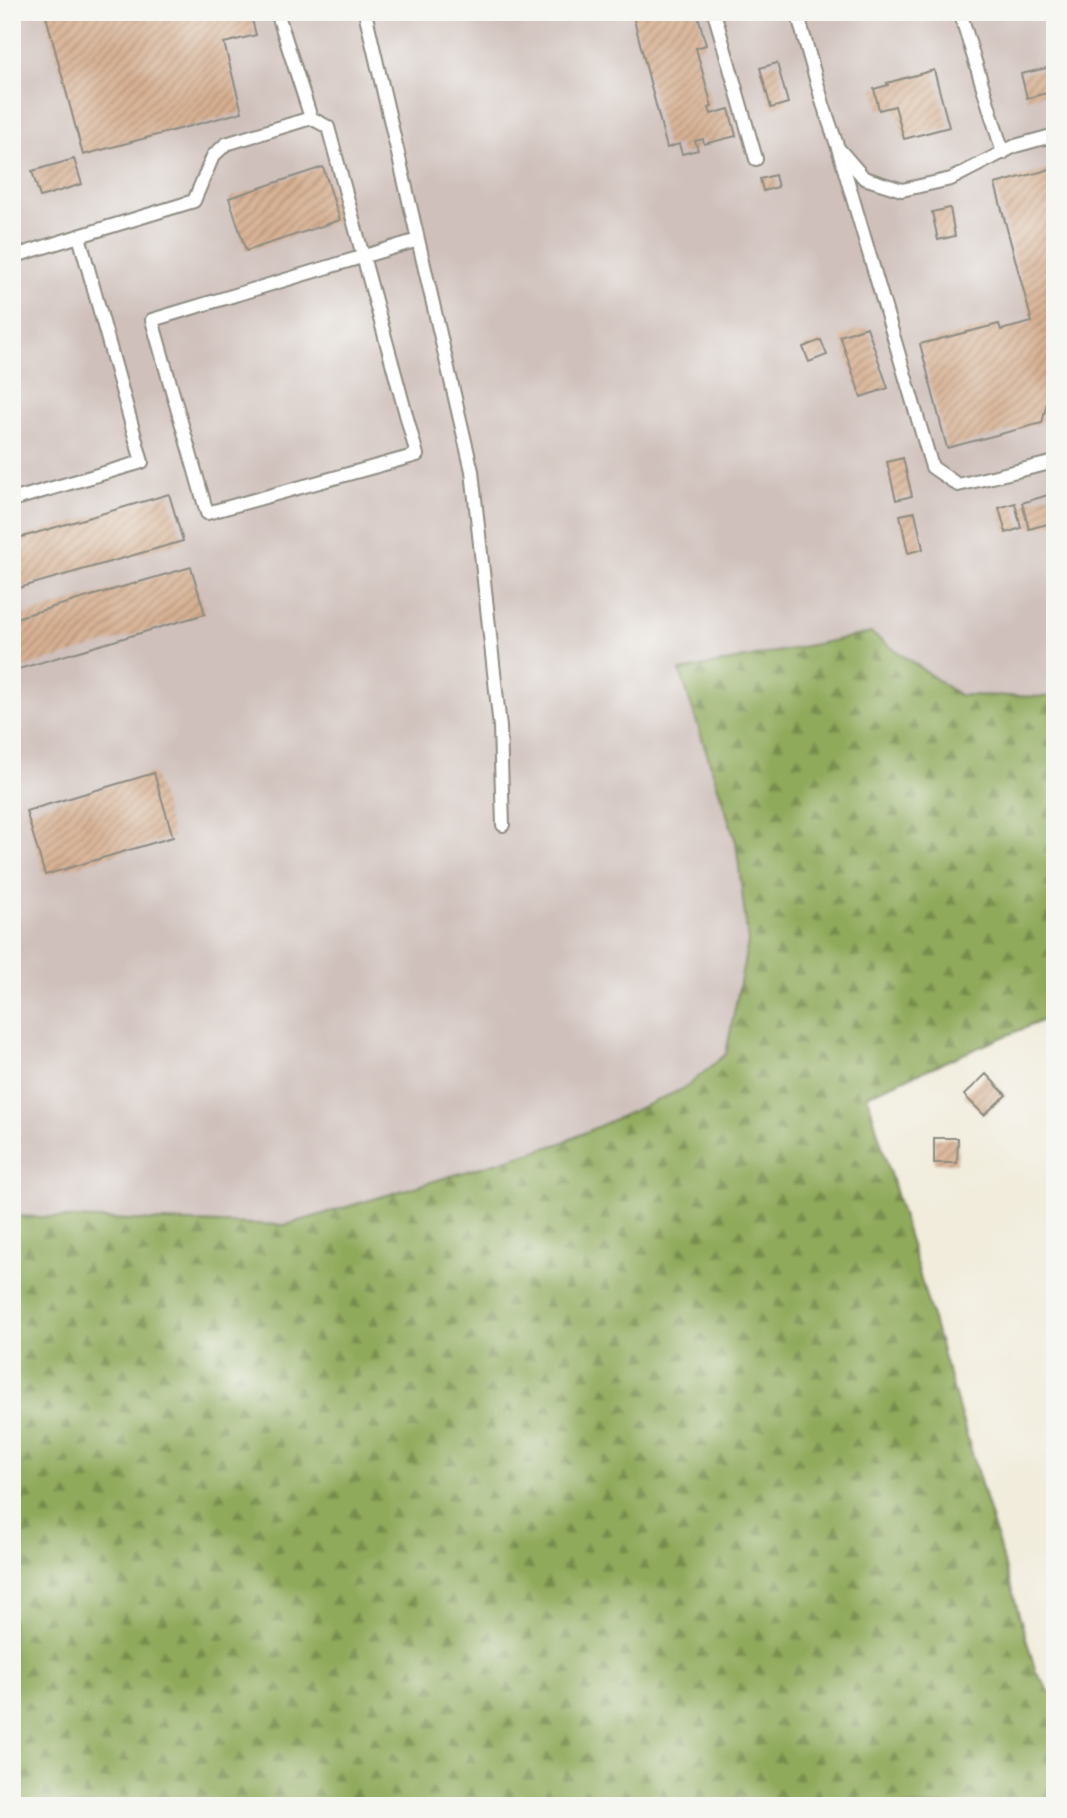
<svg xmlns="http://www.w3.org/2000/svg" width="1067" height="1818" font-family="'Patrick Hand',sans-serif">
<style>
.industrial{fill:#cfc0bb}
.forest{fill:url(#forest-firs);stroke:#5e6a43;stroke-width:2}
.building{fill:url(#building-hatch)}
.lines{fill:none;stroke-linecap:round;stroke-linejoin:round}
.service-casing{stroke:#8e8c83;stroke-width:16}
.service{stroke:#fff;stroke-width:12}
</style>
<defs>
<pattern id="forest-firs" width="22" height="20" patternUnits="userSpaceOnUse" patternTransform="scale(1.75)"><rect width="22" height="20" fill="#90aa5b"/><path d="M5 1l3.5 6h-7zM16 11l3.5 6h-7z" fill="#768b4b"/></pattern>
<pattern id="building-hatch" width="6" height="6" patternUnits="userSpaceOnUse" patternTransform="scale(1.75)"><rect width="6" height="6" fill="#d7b092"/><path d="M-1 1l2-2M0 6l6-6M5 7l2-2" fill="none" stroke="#af8f77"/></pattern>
</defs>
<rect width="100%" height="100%" fill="#f6f6f2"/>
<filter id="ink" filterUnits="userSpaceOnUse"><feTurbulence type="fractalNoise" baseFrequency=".0143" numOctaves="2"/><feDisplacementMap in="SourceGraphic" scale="14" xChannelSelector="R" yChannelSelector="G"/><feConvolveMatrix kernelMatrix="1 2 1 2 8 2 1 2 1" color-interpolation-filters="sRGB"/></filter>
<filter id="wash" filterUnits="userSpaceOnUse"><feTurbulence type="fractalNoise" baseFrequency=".00686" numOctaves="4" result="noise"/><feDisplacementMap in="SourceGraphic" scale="28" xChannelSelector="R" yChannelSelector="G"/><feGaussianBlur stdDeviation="1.57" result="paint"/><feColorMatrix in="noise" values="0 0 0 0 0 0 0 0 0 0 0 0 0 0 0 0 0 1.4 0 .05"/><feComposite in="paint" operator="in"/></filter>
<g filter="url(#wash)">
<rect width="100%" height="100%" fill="#f1ecdb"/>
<path class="industrial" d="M12 12H1055V697L959 695 871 633 680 672 736 842 748 942 726 1054 685 1088 559 1144 286 1225 12 1216Z"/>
<path class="forest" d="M871 633 959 695 1055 697V1015L867 1095 1036 1672 1055 1699V1806H12V1216L286 1225 559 1144 685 1088 726 1054 748 942 736 842 680 671Z"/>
<g id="blocks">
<path class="building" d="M45 12H250L256 35 224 43 242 112 83 155Z
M632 12H697L706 45 696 48 712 107 709 108 711 114 729 109 736 136 704 144 703 139 695 141 698 150 682 154 679 144 667 148Z
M777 63 788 103 771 108 760 68Z
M1055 66V91L1027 98 1021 74Z
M934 70 949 127 904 139 895 106 879 110 874 89 888 85 887 83Z
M74 159 82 184 40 197 32 171Z
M323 167 340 220 246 251 229 198Z
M1055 168V378L1053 379 1042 423 947 448 920 344 999 324 1001 330 1032 322 995 184Z
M775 175 778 187 763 191 760 179Z
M950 208 955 236 938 240 932 212Z
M867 327 888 388 861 397 840 336Z
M821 340 827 355 809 362 803 347Z
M903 458 912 496 896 500 887 462Z
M169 494 183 541 12 590V540Z
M1051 494 1055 508V522L1029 529 1022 503Z
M1015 503 1021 528 1006 533 999 508Z
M915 512 923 549 908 553 900 515Z
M191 567 205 614 12 671V619Z
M154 773 173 837 45 875 26 811Z
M986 1074 1006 1095 984 1115 964 1095Z
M934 1138H958L957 1163H934Z"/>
</g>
</g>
<g filter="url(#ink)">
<use href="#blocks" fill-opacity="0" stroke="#8e8c83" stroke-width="2"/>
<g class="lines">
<g class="service-casing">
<path id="service" d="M277 12 311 118
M365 12 472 471 500 727 503 825
M714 12 756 159
M797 12 823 104 838 148 864 178 902 190 951 179 1015 146 1055 135
M960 12 1003 153
M12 128 14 135
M838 148 932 467 958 485 1055 462
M12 257 79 236
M12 500 142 462 79 236 194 201 213 156 226 144 311 118 328 127 417 455 207 513 152 320 418 240"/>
</g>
<use href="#service" class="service"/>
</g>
</g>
<rect width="1067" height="1818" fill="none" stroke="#f6f6f2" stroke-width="42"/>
</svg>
